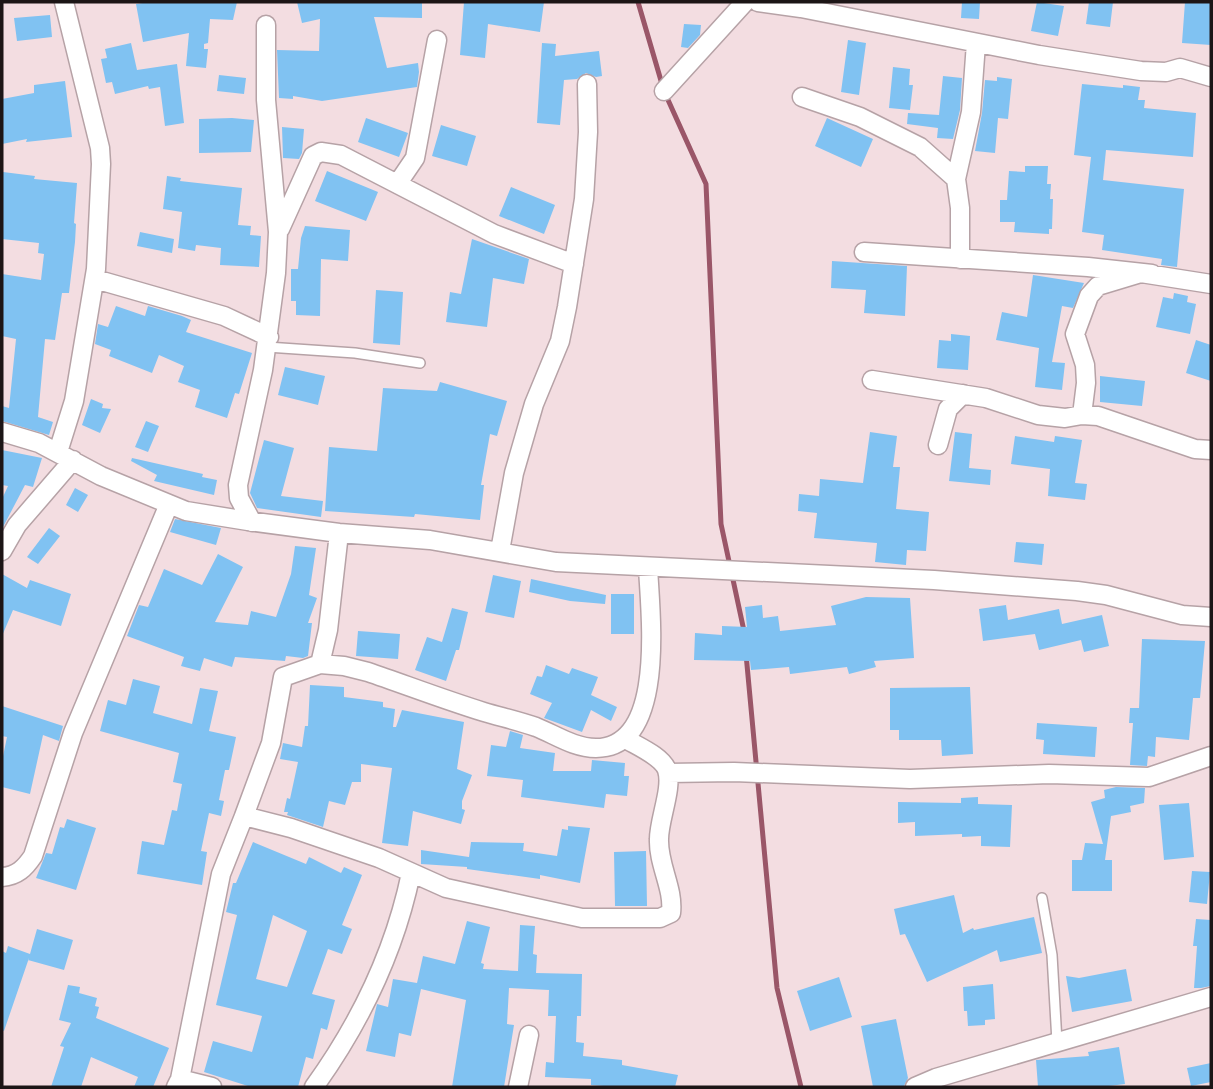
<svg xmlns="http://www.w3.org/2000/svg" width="1213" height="1089" font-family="'DM Sans',sans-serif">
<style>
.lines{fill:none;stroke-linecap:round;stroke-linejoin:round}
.stream{stroke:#9a5668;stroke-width:5}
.building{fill:#80c2f2;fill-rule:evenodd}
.lane-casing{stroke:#b6a2a6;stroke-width:12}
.street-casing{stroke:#b6a2a6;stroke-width:21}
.lane{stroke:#fff;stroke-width:9}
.street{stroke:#fff;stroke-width:18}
</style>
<rect width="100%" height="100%" fill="#f3dde1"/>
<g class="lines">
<path class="stream" d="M638 2 664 91 706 184 721 524 730 566
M732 575 744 631
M746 654 777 988 801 1087"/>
</g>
<path class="building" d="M149 2H237L233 20 210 19 208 43 204 44V49H208L206 68 186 66 189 33 143 42 136 4Z
M297 2H422V18L374 17 387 68 418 63 419 72 417 87 322 101 293 96V99L279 98 277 50 319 51 320 19 302 23Z
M464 2H544L540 32 488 24 485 58 460 55Z
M962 2H980L979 19 961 18Z
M1037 2 1064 6 1058 36 1031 31Z
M1089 2H1113L1110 27 1086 24Z
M1185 2H1211V45L1182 43Z
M50 15 52 37 17 41 14 18Z
M684 24 701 25 700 35 688 48 681 47Z
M848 40 866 43 859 95 841 92Z
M131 43 137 70 177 64 184 123 165 126 160 87 149 89 148 86 115 94 112 82 106 83 101 59 107 58 105 49Z
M542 43 556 44 555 56 599 51 602 76 596 77 586 73 577 79 564 80 560 125 537 123Z
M893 67 910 69 909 85H913L910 110 889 108Z
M219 75 246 78 244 94 217 91Z
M943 76 962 78 960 110 953 139 937 138 938 128 907 124 908 113 939 115Z
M997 77 1012 79 1008 119 998 118 995 153 975 151 982 113 985 80 997 81Z
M65 81 72 137 26 142 27 139 2 144V99L34 93V85Z
M1082 84 1123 88V85L1140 87 1138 100H1145L1144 108 1196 113 1193 157 1106 150 1103 180 1184 189 1177 267 1161 265 1162 259 1102 250 1104 235 1082 232 1091 157 1074 155Z
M232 118 254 120 251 152 199 153V119Z
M366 118 408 133 399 157 358 142Z
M827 118 873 139 861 167 815 146Z
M441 125 476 136 467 166 432 156Z
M282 127 304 129 302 153 299 159 283 158Z
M1025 166H1048L1047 184H1051L1050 199H1053L1052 229H1049V234L1014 232 1015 222H1000V200H1007L1009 171 1025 172Z
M327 171 378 192 366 221 315 201Z
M3 172 35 176 34 179 77 183 74 223 76 224 75 242 69 293H62L55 340 45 339 38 417 53 422 49 435 2 421V406L9 408 16 339 2 336V274L41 280 44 254 38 253 39 243 2 239Z
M167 176 181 178 180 181 242 188 238 225 251 226 250 235 261 236 259 267 220 265 221 248 196 245 195 251 178 248 182 212 163 209Z
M511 187 555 205 544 234 499 216Z
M305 226 350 230 348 261 321 259 320 316 296 315V301H291V269H298L301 238Z
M140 232 174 239 172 253 137 246Z
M472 239 529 259 524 284 493 278 487 327 446 322 450 292 461 294Z
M832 261 907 266 905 316 864 313 866 290 831 288Z
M1033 275 1084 283 1073 308 1062 306 1052 362 1065 363 1062 390 1035 387 1039 348 996 340 1002 312 1027 317Z
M376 290 403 292 400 345 373 343Z
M1174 293 1188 296 1187 302 1196 304 1190 334 1156 327 1163 297 1173 299Z
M116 306 145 316 148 306 182 316 191 320 186 332 252 353 239 394 235 393 227 418 195 407 200 390 178 382 184 366 159 355 152 373 109 356 111 350 95 344 98 324 108 327Z
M951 334 970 336 968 370 937 368 939 340 951 341Z
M1196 340 1211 345V381L1186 373Z
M285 367 325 376 318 405 278 395Z
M1100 376 1145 381 1142 406 1100 402Z
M440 382 507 401 497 436 490 434 481 485H484L480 520 415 514 414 517 325 511 329 447 377 451 383 388 437 391Z
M91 399 103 404 102 408 111 409 100 433 82 425Z
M146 421 159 426 148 452 135 447Z
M870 432 897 436 893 467H900L896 509 929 512 926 551 907 550 906 565 875 562 877 543 814 538 817 513 798 511 799 494 819 496 820 479 863 483Z
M955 432 972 434 969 468 991 470 990 485 949 481Z
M1015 436 1054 442 1055 436 1082 440 1075 483 1087 484 1085 500 1048 496 1050 469 1011 464Z
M264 440 294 448 281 496 323 501 321 517 257 508 250 493Z
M2 450 42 458 33 487 25 485 2 529V499L8 486 2 485Z
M132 458 203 474 202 477 217 480 214 495 154 481 157 475 131 461Z
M75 488 88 495 78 512 66 505Z
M175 519 221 528 216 545 170 532Z
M49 528 60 536 38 564 27 557Z
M1016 542 1044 544 1042 565 1014 562Z
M295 546 316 548 309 595 317 598 308 623H312L308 656 303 658 286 656 285 661 235 657 232 667 204 658 200 671 181 666 184 657 127 636 139 605 148 607 164 569 202 585 218 554 243 567 215 622 248 625 251 611 276 617 291 574Z
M2 574 27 588 30 580 71 594 61 626 13 610 2 636Z
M493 575 521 581 514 618 485 612Z
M531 579 606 595 605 604 570 601 529 592Z
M611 594H634V634H611Z
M866 597 910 598 914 658 874 661 876 667 849 674 847 667 790 674 789 667 751 670 750 661 694 660 695 633 722 635V626L747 627 745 607 762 605 763 618 778 616 780 631 836 625 831 606Z
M1006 605 1008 620 1059 609 1062 624 1102 615 1109 646 1084 652 1081 640 1039 650 1035 634 983 641 979 609Z
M452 608 468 612 459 650H456L446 681 415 670 427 637 442 642Z
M358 631 400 634 398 659 356 656Z
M1142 639 1205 641 1200 698H1193L1189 740 1156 737 1155 757 1148 756 1147 766 1130 765 1133 723H1129L1130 708H1139Z
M546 665 569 674 572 668 598 677 591 695 617 707 611 721 591 710 582 732 544 718 552 703 530 694 537 676 542 677Z
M133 679 160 686 153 713 192 724 200 688 218 691 209 731 236 737 229 770H225L219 800 224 801 221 816 209 813 201 851 207 852 202 885 137 874 142 841 164 845 172 810 177 811 182 784 173 782 179 753 100 731 108 700 126 705Z
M310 685 344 687V697L383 702V707L395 709 393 727H396L402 710 464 722 457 769 472 775 462 801V809L465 810 461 824 413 811 408 846 382 843 392 768 361 764V782H352L345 805 329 801 323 827 287 815 288 812H284L287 798 290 799 298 762 280 759 283 743 302 747 305 726H308Z
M970 687 973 754 942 756 941 740H899V730H890V688Z
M2 706 63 726 59 741 43 735 30 794 2 787V761L7 737 2 736Z
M1037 723 1097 727 1095 757 1043 754 1044 740 1036 739Z
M510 731 523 735 520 748 555 753 553 771H591L592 760 625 763 624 776H629L627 796 606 794 604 808 521 797 523 780 487 776 491 745 506 747Z
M1116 787 1145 788 1144 803 1130 806 1131 812 1111 816 1105 860H1112V891H1072V860H1082L1085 843 1103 844 1091 802 1105 798 1104 790Z
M978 797V804L1012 805 1010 847 981 846V836L962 837V834L915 836V822L898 823V802L961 803V798Z
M1189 803 1194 857 1164 860 1159 805Z
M67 819 96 828 76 890 36 878 46 853 52 854 60 827 64 828Z
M568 826 590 828 580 883 540 875V879L467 869V867L421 864V850L469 857 471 842 524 843 523 851 557 856 562 829 568 830Z
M253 842 306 864 309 857 341 873 344 867 362 875 342 925 352 929 342 954 328 949 312 994 335 1000 327 1030 321 1028 313 1059 306 1057 298 1087H251L204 1072 213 1041 252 1052 262 1016 216 1005 237 915 226 912 233 883H236ZM273 915 307 931 287 987 256 979Z
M646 851 647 906H615L614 852Z
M1192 871 1210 872 1207 904 1189 902Z
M954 895 963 933 973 928 974 930 1034 917 1042 953 1000 962 997 950 927 982 905 934 900 935 894 909Z
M1196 919 1211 920V986L1201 988H1194L1197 946H1193Z
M467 921 490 927 481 963 484 964 483 969 518 971 520 925 535 926 533 954 537 955 536 973 582 974 581 1016H577L576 1042 584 1043 583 1056 622 1060V1065L678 1075 675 1087H616L591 1085V1079L545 1077 546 1062 554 1063 556 1016H548L549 990 509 988 507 1024 514 1025 504 1087H452L466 1000 421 989 411 1036 399 1033 395 1057 366 1051 377 1004 388 1007 393 979 417 983 423 956 455 964Z
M37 929 73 940 64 970 28 960 29 958 4 1031 2 1030V951L6 953 8 946 30 954Z
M1126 969 1132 1001 1072 1012 1066 976 1079 978Z
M839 977 852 1017 810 1031 797 991Z
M993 984 995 1019 985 1020V1025L968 1026 967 1011H964L963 987Z
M68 985 80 987 79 993 97 998 95 1006 99 1007 96 1018 169 1048 153 1087H134L138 1077 91 1057 81 1087H51L64 1047 60 1046 71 1023 59 1020Z
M896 1019 908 1078 904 1086 873 1087 861 1026Z
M1119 1047 1125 1084 1101 1087H1038L1036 1060 1089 1056 1088 1052Z
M1211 1063V1082L1191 1086 1187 1068Z"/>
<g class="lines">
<g class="lane-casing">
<path id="lane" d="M267 347 355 353 420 363
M1042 898 1052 955 1057 1042"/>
</g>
<g class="street-casing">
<path id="street" d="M758 2 801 8 1039 55 1141 71 1166 72 1180 68 1211 77
M664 91 745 2
M802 97 860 117 920 147 956 179 960 208V259
M956 179 971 112 976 43
M398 183 415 158 437 40
M280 229 313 156 321 152 341 155 494 234 574 264
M864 252 1088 267 1152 274
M95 279 224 316 269 337
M872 380 986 398 1038 415 1065 418 1082 415 1098 416 1195 449 1211 450
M1082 415 1086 383 1085 365 1075 334 1089 296 1098 286 1141 273 1211 284
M2 432 39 443 101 476 186 511 248 521 339 533 430 540 556 562 934 580 1077 591 1106 595 1182 615 1211 617
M938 445 948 409 963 394
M58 452 74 401 96 269 101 164 100 148 64 2
M252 522 239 498 238 485 263 370 276 273 278 232 266 100V25
M339 533 328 630 320 664 283 677 271 743 244 816 291 828 379 858 446 888 582 918H660L671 913C674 888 658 865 659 839 659 819 673 788 667 770 662 756 637 746 624 738
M2 551 17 525 73 460
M500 551 514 473 534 404 560 341 567 307 584 199 588 132 587 84
M320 664 344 666 368 672C406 685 445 700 484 712 501 717 519 721 536 727 556 735 574 748 596 748 667 748 650 612 648 567
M668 773 734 772 910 779 1049 774 1149 777 1211 756
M2 877C17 876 25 868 33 856L73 733 169 504
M180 1079 221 874 244 816
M176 1087 180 1079 212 1087
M314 1087C360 1023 395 950 411 873
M518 1087 529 1035
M915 1087 936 1078 1211 997"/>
</g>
<use href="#lane" class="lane"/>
<use href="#street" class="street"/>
</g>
<rect width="1213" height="1089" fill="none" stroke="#1c1516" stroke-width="7"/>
</svg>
